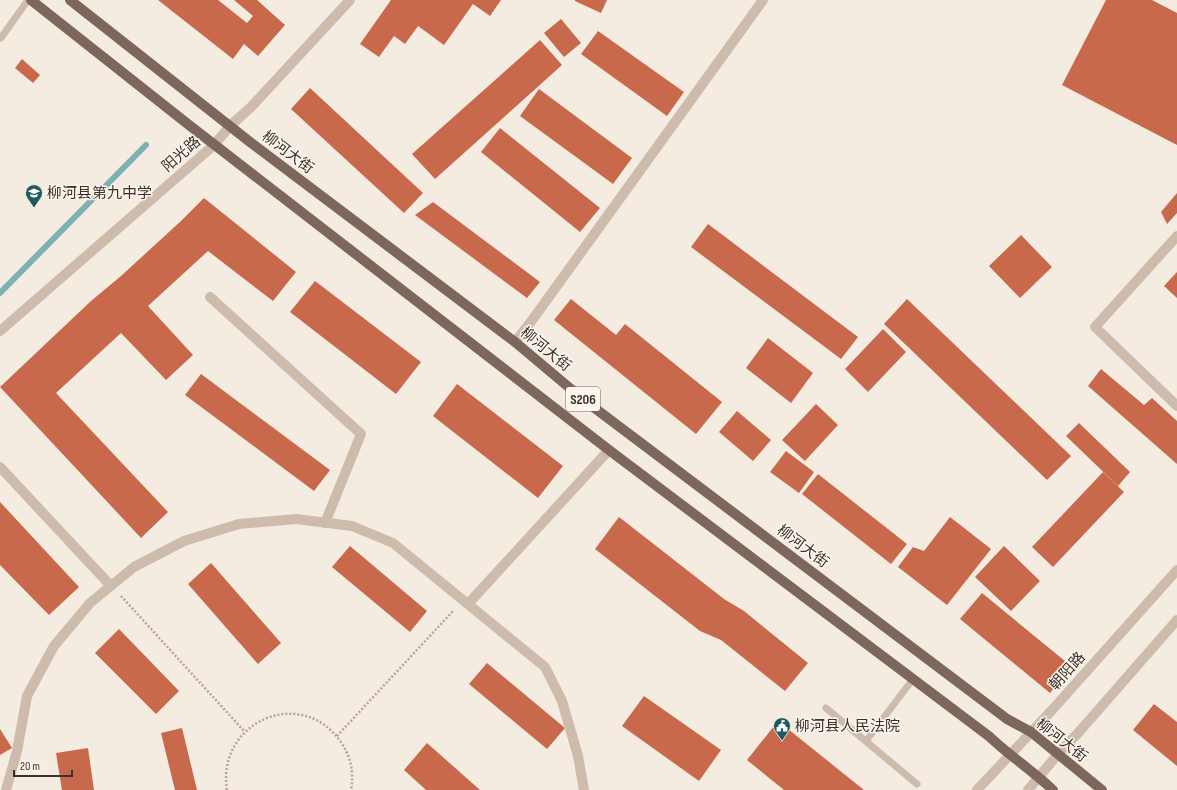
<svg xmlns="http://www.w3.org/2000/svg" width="1177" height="790" font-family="'Sofia Sans Condensed','Noto Sans SC',sans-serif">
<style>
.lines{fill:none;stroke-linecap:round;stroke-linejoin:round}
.stream{stroke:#7fb0b2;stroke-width:6}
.building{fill:#c8694b}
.path{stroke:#b9a596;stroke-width:2.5;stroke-dasharray:2 2;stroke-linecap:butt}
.lane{stroke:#cdbbac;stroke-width:7}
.street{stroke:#cdbbac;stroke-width:10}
.primary{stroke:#7d675c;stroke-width:10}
.labels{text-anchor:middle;stroke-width:3;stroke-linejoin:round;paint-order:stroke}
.shield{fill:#fbf5ee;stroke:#756b66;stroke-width:1}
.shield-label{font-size:14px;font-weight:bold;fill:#3b302b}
.street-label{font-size:15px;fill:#3b302b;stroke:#fbf5ee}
.poi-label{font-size:15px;fill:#3b302b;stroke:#fbf5ee;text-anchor:start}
</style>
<rect width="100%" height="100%" fill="#f4ebe1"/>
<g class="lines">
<path class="stream" d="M0 293 146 145"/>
</g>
<path class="building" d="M158 0H218L247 23 253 16 234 0H257L285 25 258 56 244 44 233 59Z
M391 0H501L490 16 473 4 444 45 418 26 405 44 394 36 379 57 360 44Z
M575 0H607L601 13 575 1Z
M1106 0H1152L1177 13V145L1062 85Z
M561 19 581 43 564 57 544 33Z
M598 31 684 92 667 116 581 54Z
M540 40 562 65 435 179 412 154Z
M22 59 40 75 33 83 15 68Z
M310 88 423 193 404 213 291 109Z
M539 89 632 158 613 184 520 116Z
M500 128 600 208 580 232 481 152Z
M1177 193V213L1167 224 1161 212Z
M204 198 296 272 273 301 208 251 148 306 193 355 166 380 121 333 56 393 168 512 141 538 0 387 91 301 121 276 181 221Z
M433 202 540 282 527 298 415 215Z
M708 224 858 337 841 359 691 247Z
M1021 235 1052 267 1020 298 989 266Z
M1177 272V298L1164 286Z
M315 281 421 362 396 394 290 312Z
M571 299 616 335 625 324 722 402 696 434 554 320Z
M907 299 1071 456 1047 480 884 324Z
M883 329 906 352 868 392 845 369Z
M768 338 813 373 791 403 746 368Z
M1101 369 1144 405 1152 398 1177 421V464L1088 386Z
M201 374 330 470 314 491 185 395Z
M457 384 563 466 538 498 433 416Z
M816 404 838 425 805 461 782 440Z
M737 411 771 440 753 461 719 432Z
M1079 423 1130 472 1118 486 1066 436Z
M786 451 814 472 799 493 770 472Z
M1103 472 1124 492 1053 567 1032 547Z
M818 474 907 544 891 564 802 494Z
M0 502 79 587 49 615 0 565Z
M619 517 724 599 744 611 808 663 785 691 721 640 700 631 595 549Z
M950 517 991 549 947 605 898 567 913 547 924 551Z
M350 546 427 611 410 632 332 567Z
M1004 546 1040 581 1011 611 975 577Z
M211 563 281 643 258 664 188 584Z
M982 593 1071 666 1050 693 960 619Z
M119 629 179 691 156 714 95 653Z
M487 663 565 728 547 749 469 684Z
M644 696 721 750 699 781 622 726Z
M1154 704 1177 722V766L1133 730Z
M778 721 864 790H784L747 760Z
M182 728 197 790H175L161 733Z
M0 729 12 748 0 755Z
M427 743 480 790H426L404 770Z
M88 748 94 790H62L56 753Z"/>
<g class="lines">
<path class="path" d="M121 596 245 732
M337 736 454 610
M227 790C216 722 301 685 340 741 351 756 354 772 351 790"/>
<path class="lane" d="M1 38 28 0
M826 708 917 784
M866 741 913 679"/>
<path class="street" d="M1177 236 1095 327 1177 406
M210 297 361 434 325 523
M0 331 214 145 230 126 251 107 350 0
M515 342 533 319 763 0
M0 467 111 586
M468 604 609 450
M6 790 17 751 27 696 54 646 90 603 134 567 184 541 239 524 296 519 352 526 393 543 545 667 562 701 578 756 584 790
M977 790 1053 709 1177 570
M1028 790 1058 754 1079 732 1177 620"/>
<path class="primary" d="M31 0 189 125 609 450 990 737C1010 756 1033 771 1053 790
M70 0 250 142 515 342 584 400 1007 719 1031 732 1102 790"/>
</g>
<defs>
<g id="school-pin" transform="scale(0.9)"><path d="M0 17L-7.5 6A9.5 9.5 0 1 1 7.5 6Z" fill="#1f5a5e" stroke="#fbf5ee"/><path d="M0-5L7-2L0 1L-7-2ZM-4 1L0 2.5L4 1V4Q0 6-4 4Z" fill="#fff"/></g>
<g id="civic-pin" transform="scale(0.9)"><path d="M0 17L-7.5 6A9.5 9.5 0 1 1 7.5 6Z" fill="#1f5a5e" stroke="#fbf5ee"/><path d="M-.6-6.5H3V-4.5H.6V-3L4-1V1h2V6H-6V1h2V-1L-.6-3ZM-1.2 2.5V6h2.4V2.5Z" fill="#fff"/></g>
</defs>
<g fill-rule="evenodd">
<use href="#school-pin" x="34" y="193"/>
<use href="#civic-pin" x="782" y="726"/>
</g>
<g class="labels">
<rect class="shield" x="566" y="387" width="34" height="24" rx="3"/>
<g class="shield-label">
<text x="583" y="404">S206</text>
</g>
<g class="street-label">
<text transform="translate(288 152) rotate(37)" y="5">柳河大街</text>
<text transform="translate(181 154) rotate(-41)" y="5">阳光路</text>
<text transform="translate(546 349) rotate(39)" y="5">柳河大街</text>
<text transform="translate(803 546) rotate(37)" y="5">柳河大街</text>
<text transform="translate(1067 671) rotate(-48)" y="5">朝阳路</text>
<text transform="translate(1062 740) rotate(38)" y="5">柳河大街</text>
</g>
<g class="poi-label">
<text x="47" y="198">柳河县第九中学</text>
<text x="795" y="731">柳河县人民法院</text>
</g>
</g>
<path d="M14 770v6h58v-6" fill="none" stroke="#3b302b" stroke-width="2"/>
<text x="20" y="770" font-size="12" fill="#3b302b" stroke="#fbf5ee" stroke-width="3" paint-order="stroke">20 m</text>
</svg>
